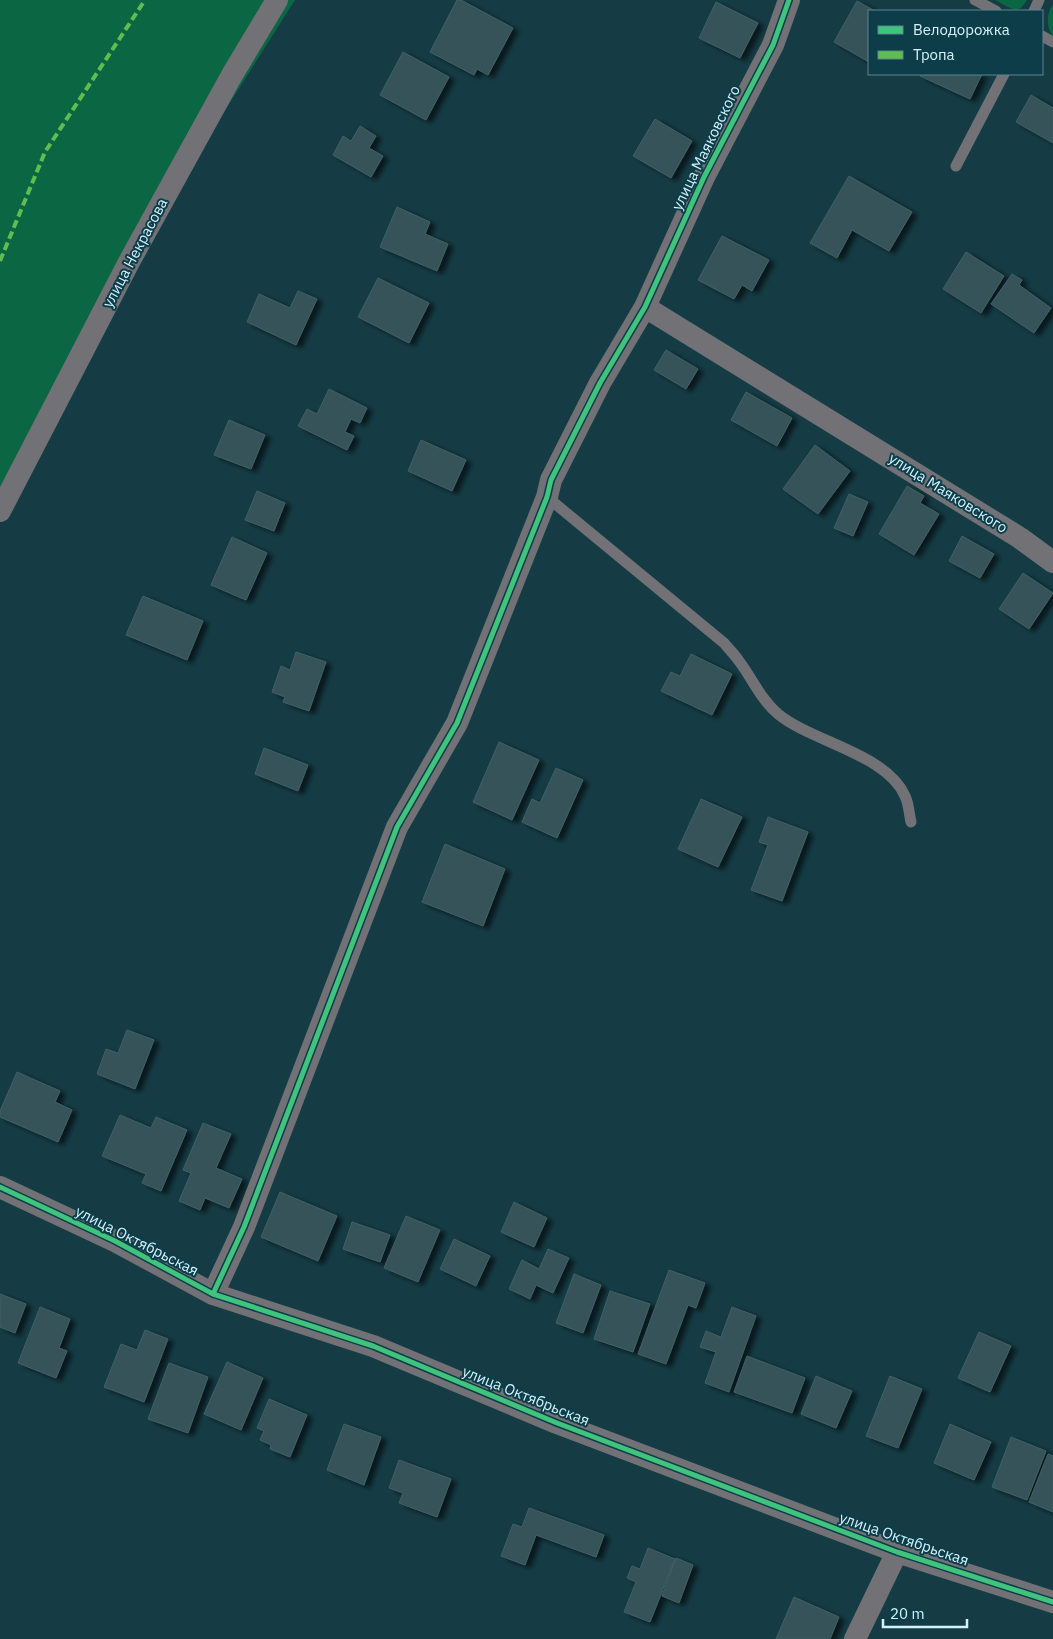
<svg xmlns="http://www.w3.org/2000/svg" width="1053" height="1639" font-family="'IBM Plex Sans',sans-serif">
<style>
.green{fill:#0b6643}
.building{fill:#355358;stroke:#426064;filter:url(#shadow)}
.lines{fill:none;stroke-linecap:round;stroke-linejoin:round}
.service{stroke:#717176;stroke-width:11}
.minor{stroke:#717176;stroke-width:22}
.quiet{stroke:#5fbe4e;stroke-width:4;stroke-dasharray:8 4;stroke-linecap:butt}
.cycleway-casing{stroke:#0c3d49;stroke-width:8}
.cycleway{stroke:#40c37c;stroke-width:5}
.labels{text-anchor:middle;stroke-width:4;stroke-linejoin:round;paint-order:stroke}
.street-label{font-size:15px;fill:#d4f2fb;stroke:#0c3d49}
</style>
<defs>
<filter id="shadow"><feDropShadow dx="5.5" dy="3" stdDeviation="2.5" flood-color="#0009"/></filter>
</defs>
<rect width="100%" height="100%" fill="#153c45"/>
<path class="green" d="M0 0H295L129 262 0 516Z
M995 0H1027L1022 7 1016 11Z
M1053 5V36C1046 28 1046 13 1053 5Z"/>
<path class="building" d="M457 0H461L513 28 488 75 477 69 474 75 430 52Z
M857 1 875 11H869V62L834 42Z
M716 2 758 23 740 58 699 38Z
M403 52 449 77 426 120 380 95Z
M921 74H982L970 99 920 76Z
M1031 95 1053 108V143L1016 122Z
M655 119 692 141 671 178 633 156Z
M360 126 376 136 369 148 383 156 371 177 333 155 343 136 351 141Z
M849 176 912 212 889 251 852 230 837 258 810 243Z
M397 207 430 222 425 234 448 244 437 271 380 247Z
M722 236 769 260 752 291 742 285 734 299 698 280Z
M966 252 1004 276 981 313 943 289Z
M1012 274 1022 280 1019 285 1051 308 1034 333 991 304Z
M378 278 429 303 409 343 358 317Z
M298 291 317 299 296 345 247 322 259 294 290 308Z
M666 350 698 369 686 389 654 370Z
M329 389 367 408 360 423 351 419 345 432 354 436 347 450 298 426 307 409 317 414Z
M746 392 792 418 777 446 731 420Z
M229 420 265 435 251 469 214 455Z
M421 440 466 460 452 491 408 471Z
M815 445 850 471 818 514 783 489Z
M907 486 924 496 920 503 939 514 914 555 879 534Z
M257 491 285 503 274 531 245 520Z
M849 494 868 502 853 536 834 528Z
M962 536 994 554 980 578 949 561Z
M232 537 267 553 246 600 211 585Z
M1023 573 1053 593 1029 629 999 609Z
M143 596 203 621 187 660 126 635Z
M296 652 326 662 309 711 283 702 285 697 272 692 281 666 290 670Z
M691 654 732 674 712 715 661 691 671 672 680 676Z
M499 742 539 760 512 820 473 802Z
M264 748 308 765 298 791 255 774Z
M556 768 583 780 557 838 522 822 532 799 540 803Z
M701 799 742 817 718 867 678 849Z
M768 817 808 832 782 901 751 890 768 845 759 842Z
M445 844 505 869 483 926 422 902Z
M127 1030 154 1040 135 1089 97 1074 106 1049 118 1053Z
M17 1072 60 1091 55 1102 72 1110 58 1142 0 1117V1111Z
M120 1115 151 1128 156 1117 187 1130 161 1191 142 1183 146 1174 102 1156Z
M203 1123 231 1134 216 1168 242 1179 229 1208 205 1198 200 1210 179 1201 191 1173 183 1170Z
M280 1192 337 1216 318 1261 261 1237Z
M514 1202 547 1218 534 1247 501 1232Z
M406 1216 440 1230 418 1282 384 1268Z
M352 1222 390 1235 380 1262 343 1249Z
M454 1239 490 1256 476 1286 440 1269Z
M548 1249 569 1258 553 1293 536 1285 530 1299 509 1289 522 1260 539 1269Z
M669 1270 705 1283 696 1308 688 1305 666 1364 638 1354Z
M574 1274 601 1285 583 1333 556 1323Z
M610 1291 650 1304 633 1352 594 1339Z
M0 1294 26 1304 15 1333 0 1327Z
M40 1307 70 1319 59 1348 67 1351 56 1378 18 1363Z
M732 1307 756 1316 729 1392 705 1383 716 1352 700 1347 706 1331 721 1337Z
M145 1330 168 1339 144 1402 104 1387 121 1344 137 1350Z
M979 1332 1011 1346 990 1392 958 1378Z
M747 1356 805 1378 792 1413 734 1392Z
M227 1362 263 1378 241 1430 204 1414Z
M169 1363 208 1377 188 1433 148 1419Z
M816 1376 852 1391 836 1428 801 1414Z
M890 1376 922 1389 898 1448 866 1436Z
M269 1399 307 1415 290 1457 270 1449 271 1445 260 1440 264 1431 257 1428Z
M344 1424 381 1437 364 1485 327 1470Z
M950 1424 991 1442 974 1480 934 1463Z
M1011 1437 1046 1451 1027 1500 992 1487Z
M1048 1454 1053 1456V1512L1029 1502Z
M399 1460 451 1479 437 1517 399 1503 403 1493 389 1488Z
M529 1508 604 1535 596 1557 536 1535 525 1565 501 1556 513 1524 522 1527Z
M648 1548 675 1559 650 1622 624 1612 636 1582 627 1578 632 1566 640 1569Z
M676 1558 693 1565 679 1603 662 1596Z
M794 1597 839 1617 830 1639H776Z"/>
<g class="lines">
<path class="service" d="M975 0 996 11
M1034 11 1039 0
M1042 36 1053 42
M956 166 1004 74
M547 497 724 643C729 649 735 655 739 661 752 678 761 700 778 714 812 742 887 754 905 796 909 804 909 814 911 822"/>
<path class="minor" d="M645 307 1020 538 1053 562
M0 511 129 262 232 75 277 0
M0 1187 115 1241 213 1294 373 1346 557 1423 897 1552 1053 1602
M213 1294 244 1227 397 827 457 723 547 497 551 480 600 383 645 307 704 177 773 45 789 0
M855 1639 897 1552"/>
<path class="quiet" d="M0 261 45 152 145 0"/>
<g class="cycleway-casing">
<path id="cycleway" d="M0 1187 115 1241 213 1294 373 1346 557 1423 897 1552 1053 1602
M213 1294 244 1227 397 827 457 723 547 497 551 480 600 383 645 307 704 177 773 45 789 0"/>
</g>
<use href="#cycleway" class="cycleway"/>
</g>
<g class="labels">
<g class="street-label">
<text transform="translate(706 148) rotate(-64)" y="5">улица Маяковского</text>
<text transform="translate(135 253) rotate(-62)" y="5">улица Некрасова</text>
<text transform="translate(948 493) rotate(32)" y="5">улица Маяковского</text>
<text transform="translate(137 1241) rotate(27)" y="5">улица Октябрьская</text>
<text transform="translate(526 1396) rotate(22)" y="5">улица Октябрьская</text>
<text transform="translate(904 1539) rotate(19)" y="5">улица Октябрьская</text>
</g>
</g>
<rect x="868" y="10" width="175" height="65" fill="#0c3d49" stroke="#5c8590"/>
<rect x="878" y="26" width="25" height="8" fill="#40c37c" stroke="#5c8590"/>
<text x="913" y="35" font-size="15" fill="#d4f2fb">Велодорожка</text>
<rect x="878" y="51" width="25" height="8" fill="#5fbe4e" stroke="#5c8590"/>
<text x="913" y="60" font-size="15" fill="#d4f2fb">Тропа</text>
<path d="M883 1619v8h84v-8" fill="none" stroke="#d4f2fb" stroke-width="2.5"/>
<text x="890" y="1619" font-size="15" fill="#d4f2fb" stroke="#0c3d49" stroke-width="4" paint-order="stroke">20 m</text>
</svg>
